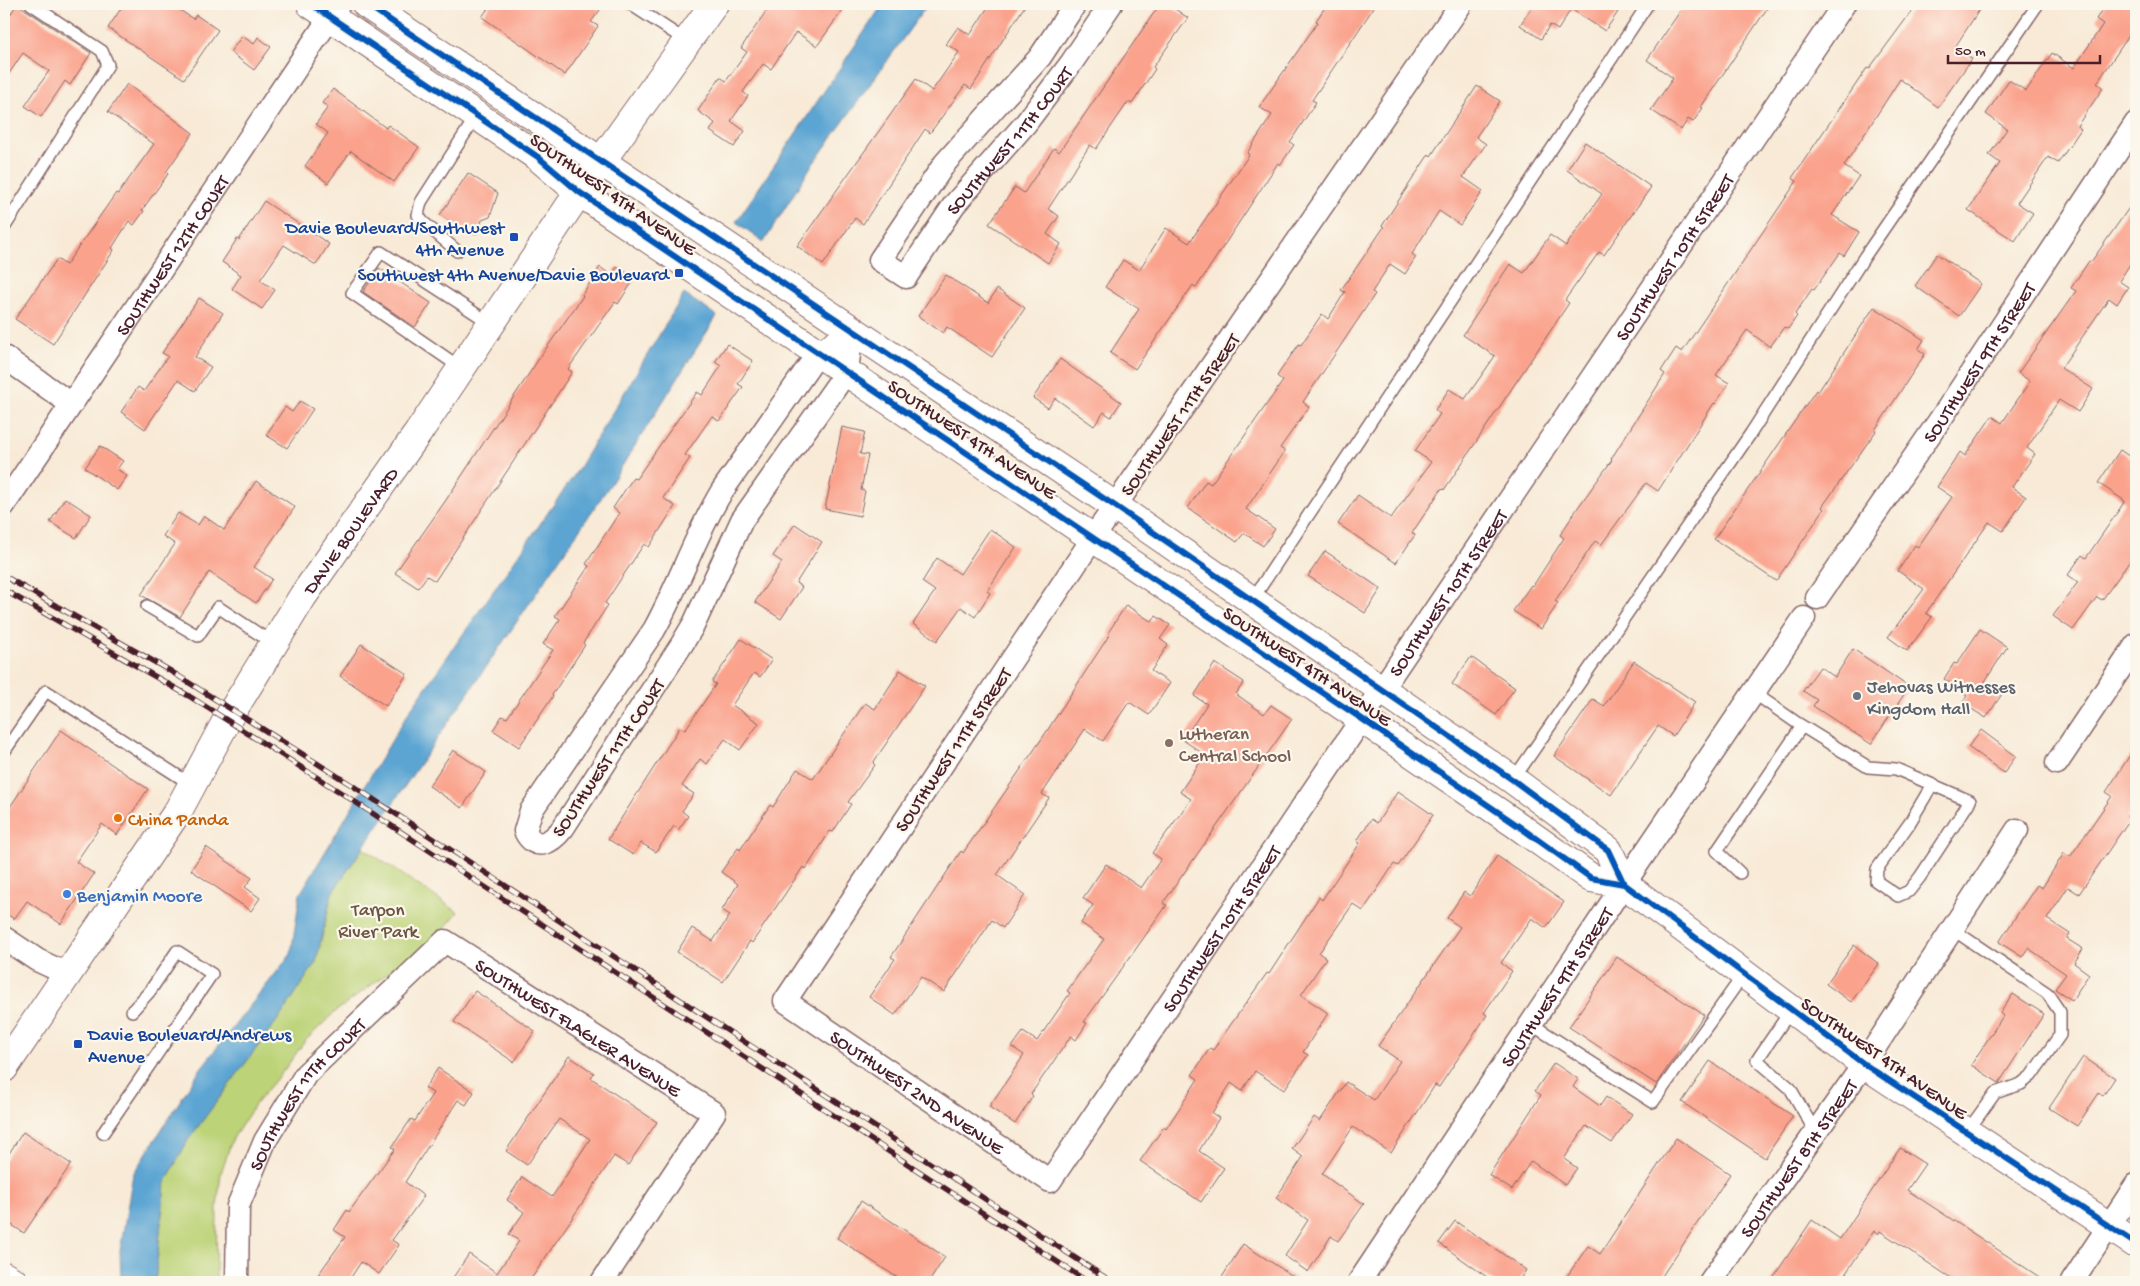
<svg xmlns="http://www.w3.org/2000/svg" width="2140" height="1286" font-family="'Gochi Hand',sans-serif">
<style>
.green{fill:#bcd377;stroke:#837951}
.water{fill:#5ca5d3;stroke:#53627f}
.building{fill:#faa28c}
.lines{fill:none;stroke-linecap:round;stroke-linejoin:round}
.lane-casing{stroke:#876667;stroke-width:14}
.street-casing{stroke:#876667;stroke-width:25}
.secondary-casing{stroke:#876667;stroke-width:30}
.lane{stroke:#fff;stroke-width:11}
.street{stroke:#fff;stroke-width:22}
.secondary{stroke:#fff;stroke-width:28}
.rail-casing{stroke:#4a1f2b;stroke-width:5.5}
.rail{stroke:#fbf7ec;stroke-width:4;stroke-dasharray:11;stroke-linecap:butt}
.cycleway-casing{stroke:#fbf7ec;stroke-width:9}
.cycleway{stroke:#0057b8;stroke-width:6}
.transit-dot{fill:#1a4fb4;stroke:#fbf7ec;stroke-width:2}
.worship-dot{fill:#6b7280;stroke:#fbf7ec;stroke-width:2}
.education-dot{fill:#8d6e63;stroke:#fbf7ec;stroke-width:2}
.food-dot{fill:#e8710a;stroke:#fbf7ec;stroke-width:2}
.shop-dot{fill:#3f7fe0;stroke:#fbf7ec;stroke-width:2}
.labels{text-anchor:middle;stroke-width:4.5;stroke-linejoin:round;paint-order:stroke}
.street-label{font-size:19px;fill:#4a1f2b;stroke:#fbf7ec}
.transit-label{font-size:19px;fill:#164399;stroke:#fbf7ec;text-anchor:end}
.worship-label{font-size:19px;fill:#5b616d;stroke:#fbf7ec;text-anchor:start}
.education-label{font-size:19px;fill:#785e54;stroke:#fbf7ec;text-anchor:start}
.food-label{font-size:19px;fill:#c56008;stroke:#fbf7ec;text-anchor:start}
.shop-label{font-size:19px;fill:#366cbe;stroke:#fbf7ec;text-anchor:start}
.park-label{font-size:19px;fill:#6c5542;stroke:#fbf7ec}
</style>
<rect width="100%" height="100%" fill="#fbf7ec"/>
<filter id="ink" filterUnits="userSpaceOnUse"><feTurbulence type="fractalNoise" baseFrequency=".02" numOctaves="2"/><feDisplacementMap in="SourceGraphic" scale="10" xChannelSelector="R" yChannelSelector="G"/><feConvolveMatrix kernelMatrix="1 2 1 2 8 2 1 2 1" color-interpolation-filters="sRGB"/></filter>
<filter id="wash" filterUnits="userSpaceOnUse"><feTurbulence type="fractalNoise" baseFrequency=".0096" numOctaves="4" result="noise"/><feDisplacementMap in="SourceGraphic" scale="20" xChannelSelector="R" yChannelSelector="G"/><feGaussianBlur stdDeviation="1.12" result="paint"/><feColorMatrix in="noise" values="0 0 0 0 0 0 0 0 0 0 0 0 0 0 0 0 0 1.4 0 .05"/><feComposite in="paint" operator="in"/></filter>
<g filter="url(#wash)">
<rect width="100%" height="100%" fill="#f8ead7"/>
<path class="green" d="M363 848 458 912 439 935 335 1012 305 1041 284 1070 256 1103 232 1140 221 1173 217 1207 216 1282H155L165 1183 188 1140 282 1014 316 962 332 893Z"/>
<path class="water" d="M883 4H928L810 168 764 242 736 222Z
M684 294 717 316 612 482 332 893 316 962 282 1014 188 1140 165 1183 155 1282H121L120 1251 133 1174 201 1068 291 954 300 894 410 710 575 474Z"/>
<g id="blocks">
<path class="building" d="M17 4 91 53 70 85 65 81 41 117 25 106 49 71 23 53 4 81V24Z
M124 4H171L193 19 196 15 218 30 184 79 108 28Z
M491 4H591L600 10 591 22 598 26 565 75 482 17Z
M771 4H847L817 46 796 32 771 69 763 64 743 92 748 96 731 121 745 131 734 147 710 131 715 123 698 111 720 77 726 81 747 52 741 48Z
M990 4H1026L971 89 965 85 930 133 925 129 863 224 855 218 823 265 797 246 916 79 932 91 959 52 946 44 958 27 970 35Z
M1160 4H1168L1188 18 1153 67 1155 69 1132 104 1128 102 1096 149 1090 145 1048 209 1059 216 1047 234 1061 244 1048 263 989 224 1015 187 1024 193 1054 148 1059 152Z
M1327 4H1376L1312 100 1316 102 1290 142 1294 145 1280 165 1278 163 1196 288 1193 285 1135 369 1110 353 1139 309 1105 287 1123 260 1139 270 1166 228 1189 243 1249 155 1247 153 1272 115 1259 107 1318 22 1316 21Z
M1534 4H1605L1618 12 1605 31 1571 9 1558 30 1550 25 1541 39 1520 25Z
M1685 4H1770L1701 107 1703 108 1693 122 1688 119 1681 130 1651 110 1673 78 1647 60Z
M1917 4H1983L1955 47 1972 59 1938 107 1900 79 1844 166 1859 176 1832 215 1859 232 1844 256 1840 253 1814 290 1812 289 1795 314 1797 316 1788 329 1784 327 1770 347 1747 330 1716 375 1729 383 1715 404 1714 403 1658 491 1646 483 1601 545 1595 541 1555 601 1558 603 1541 629 1513 611 1531 585 1533 586 1564 538 1560 535 1579 506 1612 460 1611 459 1665 374 1661 371 1676 348 1682 352 1797 181 1792 178 1867 68 1869 69Z
M2106 4H2136V25L2097 83 2103 88 2077 126 2081 129 2058 163 2048 157 2017 203 2033 213 2015 241 1968 210 2000 163 1989 155 2007 129 1986 114 2009 80 2026 91 2052 53 2074 68 2103 24 2096 19Z
M242 36 254 44 258 37 271 47 254 70 230 52Z
M127 84 193 133 166 172 168 174 142 210 144 211 134 225 129 221 112 248 114 250 53 344 15 319 57 259 66 265 116 193 118 194 154 144 108 112Z
M1477 86 1500 101 1476 137 1486 144 1463 177 1483 191 1460 225 1439 211 1412 254 1416 257 1405 274 1390 264 1372 292 1375 294 1303 402 1309 407 1280 448 1285 451 1246 509 1275 529 1263 546 1244 533 1237 542 1188 508 1206 481 1211 484 1283 381 1277 376 1299 344 1301 345 1322 314 1328 319 1345 292 1341 290 1384 227 1382 226 1410 183 1429 154 1431 156Z
M333 89 386 128 388 125 419 147 394 182 351 151 328 183 305 166 328 133 316 124 328 107 322 103Z
M1585 142 1651 187 1604 255 1599 252 1565 300 1569 303 1444 490 1442 488 1412 533 1415 535 1396 563 1338 524 1358 495 1391 518 1431 462 1415 451 1440 414 1435 410 1449 389 1465 399 1495 356 1463 335 1510 264 1524 273 1550 235 1566 246 1602 194 1567 170Z
M468 173 498 193 490 217 482 220 478 233 470 235 440 215Z
M2136 198V255L2119 281 2128 287 2117 304 2109 298 2061 368 2093 389 2078 412 2059 400 2027 448 2035 454 2012 487 2026 497 2003 531 1989 522 1926 613 1932 617 1907 651 1888 637 1924 589 1898 571 1915 545 1918 547 1952 497 1937 487 1960 452 1965 456 1992 416 2002 423 2030 381 2018 373 2076 291 2071 288 2089 261 2091 262Z
M264 201 329 244 316 265 284 245 260 280 275 290 262 309 232 289 241 275 222 262 237 239 239 240Z
M1937 254 1981 284 1959 316 1915 286Z
M600 267 611 275 617 267 635 278 618 304 615 302 568 369 572 372 435 581 427 576 418 588 395 573 446 500 538 360 583 296 582 295Z
M379 268 431 303 415 327 363 292Z
M946 275 988 303 997 289 1025 308 992 357 947 327 943 333 918 316Z
M199 298 223 313 195 357 211 367 195 391 178 380 145 429 121 412 138 387 144 391 168 356 162 353Z
M1874 307 1924 340 1918 349 1925 354 1875 430 1876 431 1822 507 1824 509 1776 581 1714 539 1816 390 1818 392Z
M727 344 753 361 738 384 743 387 719 421 712 416 685 455 690 458 663 498 675 506 649 547 644 544 605 603 608 605 583 643 585 645 552 695 553 696 519 747 493 730 502 716 507 718 553 650 543 644 560 619 555 616 589 566 586 564 619 513 613 508 633 478 636 479 697 392 702 395 721 366 715 362Z
M1060 359 1121 402 1111 417 1104 412 1094 426 1055 398 1048 408 1033 398Z
M300 401 313 409 287 448 266 435 285 407 292 412Z
M842 427 865 432 860 454 868 455 861 490 865 491 860 516 825 509Z
M100 446 123 461 117 469 127 476 117 490 85 468Z
M2120 450 2136 461V565L2130 561 2102 600 2097 597 2073 630 2053 616 2078 582 2068 575 2082 555 2086 558 2125 501 2098 483Z
M256 481 295 507 254 567 272 579 256 603 209 572 180 617 141 595 175 544 163 536 178 513 198 525 204 516 224 530Z
M65 498 91 515 76 538 50 522Z
M795 524 822 542 796 583 802 587 781 619 755 602 782 562 773 556Z
M990 529 1016 547 987 591 990 593 975 617 961 607 937 641 913 624 935 591 922 582 937 558 960 574Z
M1325 551 1381 589 1365 613 1308 576Z
M1126 605 1152 622 1156 616 1170 625 1160 639 1168 645 1151 671 1170 683 1149 715 1129 702 1103 741 1085 729 1042 794 1049 798 997 875 1025 895 1003 928 992 920 944 992 921 977 895 1015 869 997 895 959 891 957 961 851 963 853 1043 737 1110 634 1108 633Z
M1980 629 2007 647 1984 683 2002 694 1986 718 1962 703 1967 696 1944 679 1954 663 1957 664Z
M741 639 772 660 760 677 754 673 732 705 759 723 740 750 725 739 707 764 700 759 682 786 694 794 682 811 688 816 678 830 674 826 656 852 641 843 633 855 608 839 680 727 685 730 716 684 712 682Z
M361 644 407 674 386 706 340 676Z
M1853 649 1909 687 1871 744 1813 706 1817 700 1803 691 1820 667 1835 677Z
M1471 657 1515 688 1496 715 1452 684Z
M1634 661 1695 702 1673 736 1658 726 1611 795 1554 756 1593 699 1604 706Z
M1215 663 1244 682 1236 694 1264 714 1271 705 1292 719 1163 903 1167 905 1084 1022 1087 1023 1076 1040 1071 1036 1031 1094 1033 1096 1015 1124 989 1107 1024 1055 1012 1047 1023 1032 1037 1041 1070 993 1067 991 1104 939 1081 923 1093 905 1083 898 1106 864 1141 888 1161 859 1152 853 1191 799 1180 792 1205 755 1183 740 1207 704 1194 696Z
M900 670 925 686 873 763 875 765 848 802 851 804 833 832 830 831 806 869 803 867 752 943 750 941 723 982 677 952 692 928 713 941 730 915 722 910 738 884 721 872 738 848 740 850 770 805 773 807 797 769 813 779 865 703 875 709Z
M61 730 148 789 117 835 102 824 76 862 94 874 61 924 27 901 14 919 4 912V816Z
M1981 730 2016 756 2004 773 1968 747Z
M2136 746V802L2127 817 2130 819 2079 894 2068 887 2047 919 2070 934 2067 939 2083 949 2074 963 2089 974 2072 1000 2055 989 2066 974 2028 948 2022 957 1999 942 2037 885 2042 888 2064 853 2070 857 2112 796 2106 792Z
M453 750 486 772 462 808 429 786Z
M1398 791 1433 815 1398 866 1394 864 1363 911 1353 904 1319 953 1326 958 1301 995 1328 1013 1303 1052 1308 1055 1284 1090 1255 1071 1242 1091 1231 1083 1212 1113 1219 1118 1199 1151 1224 1168 1201 1202 1140 1161 1164 1127 1166 1129 1198 1079 1192 1075 1210 1048 1213 1050 1267 973 1269 974 1319 897 1322 900 1360 843 1357 841 1371 819 1377 823Z
M206 847 252 878 245 887 260 898 251 911 191 870Z
M1497 856 1564 902 1546 928 1532 918 1501 963 1512 971 1484 1013 1487 1015 1439 1087 1435 1085 1391 1153 1353 1127 1322 1174 1364 1204 1338 1241 1331 1236 1308 1272 1285 1256 1308 1220 1276 1198 1303 1157 1292 1149 1314 1117 1320 1121 1346 1082 1374 1100 1400 1061 1378 1046 1460 927 1447 918 1464 892 1470 896Z
M1854 945 1879 964 1851 1002 1826 984Z
M1617 957 1704 1015 1656 1084 1569 1027Z
M475 991 535 1031 514 1062 454 1022Z
M2013 994 2044 1014 1999 1083 1971 1065 2003 1016 2000 1013Z
M569 1056 594 1073 591 1078 657 1122 628 1165 614 1156 529 1282H450L469 1254 497 1273 519 1241 509 1234 524 1212 507 1200 522 1177 552 1197 590 1139 559 1119 527 1165 506 1151Z
M2083 1057 2115 1078 2103 1096 2099 1093 2077 1126 2049 1108Z
M1710 1061 1793 1116 1765 1158 1682 1102Z
M1554 1063 1578 1079 1573 1087 1600 1106 1606 1097 1632 1114 1612 1143 1586 1126 1564 1159 1577 1168 1565 1185 1531 1161 1512 1190 1489 1175 1541 1095 1535 1091Z
M438 1068 474 1092 466 1105 458 1100 405 1182 424 1196 392 1240 399 1245 379 1274 361 1262 348 1282H313L345 1237 334 1230 347 1210 349 1212 395 1149 392 1147 411 1119 415 1121 433 1093 425 1088Z
M23 1132 71 1164 24 1233 4 1220V1161Z
M1676 1138 1730 1174 1658 1282H1563L1588 1246 1600 1254Z
M1900 1148 1925 1164 1907 1190 2047 1282H1957L1880 1231 1878 1234 1874 1231 1840 1282H1770L1812 1220 1840 1239Z
M861 1201 945 1257 929 1282H904L837 1238Z
M1455 1221 1526 1270 1518 1282H1494L1439 1243Z
M1243 1244 1302 1282H1219Z"/>
</g>
</g>
<g filter="url(#ink)">
<use href="#blocks" fill-opacity="0" stroke="#876667" stroke-width="1"/>
<g class="lines">
<g class="lane-casing">
<path id="lane" d="M630 4 688 42
M4 228 108 65 102 51 31 4
M457 251 423 222 418 215 421 202 477 115
M461 368 352 293 381 252 490 323
M1252 600 1648 4
M147 606 198 636 218 607 274 644
M1754 693 1797 723 1868 767 1896 769 1970 801 1920 877 1909 891 1898 896 1876 881 1877 869 1909 824 1932 785
M4 752 46 691 192 785
M1513 780 1751 433 1865 256 2038 4
M1740 873 1717 851 1802 726
M1952 929 2047 993 2060 1012V1035L2031 1076 2021 1084 1995 1093 1967 1132
M1791 1010 1757 1060 1790 1088 1816 1133
M1531 1024 1653 1102 1744 974
M103 1133 212 974 177 951 150 991 132 1011"/>
</g>
<g class="street-casing">
<g id="street">
<path id="s1" d="M1075 4 1040 57 945 163 880 260 906 277 954 205 1026 123 1072 62 1111 4"/>
<path id="s2" d="M1461 4 1093 538 785 1001 1050 1181 1844 4"/>
<path d="M852 331 847 371 742 520 694 624 682 644 563 828C552 842 536 853 525 831L531 811 654 630C679 585 695 535 722 491L819 352Z"/>
<path d="M4 357 71 404"/>
<path id="s3" d="M4 505 339 4"/>
<path id="s4" d="M1817 598 1946 411 2136 123"/>
<path d="M2057 763 2136 645"/>
<path d="M4 938 37 960 67 974"/>
<path id="s5" d="M237 1282 238 1206 265 1141 306 1074 445 941 714 1113 602 1282"/>
<path id="s6" d="M1359 1282 1624 884 1804 618"/>
<path id="s7" d="M1710 1282 1864 1064 2017 830"/>
<path d="M2072 1282 2136 1185"/>
</g>
</g>
<g class="secondary-casing">
<g id="secondary">
<path d="M311 4 538 157 579 192 1362 719 1517 825 1591 878 1624 884 1864 1064 2136 1244"/>
<path d="M366 4 1115 506 1513 780 1608 850 1624 884"/>
<path id="s8" d="M4 1068 178 811 227 720 303 596 418 433 579 192 714 4"/>
<path d="M4 1276 14 1282"/>
</g>
</g>
<use href="#lane" class="lane"/>
<use href="#street" class="street"/>
<use href="#secondary" class="secondary"/>
<g class="rail-casing">
<path id="rail" d="M4 576 172 672 350 784 1112 1282
M4 590 189 696 343 794 1088 1282"/>
</g>
<use href="#rail" class="rail"/>
<g class="cycleway-casing">
<path id="cycleway" d="M311 4 538 157 579 192 1362 719 1517 825 1591 878 1624 884 1864 1064 2136 1244
M366 4 1115 506 1513 780 1608 850 1624 884"/>
</g>
<use href="#cycleway" class="cycleway"/>
</g>
</g>
<g class="transit-dot">
<rect x="509" y="232" width="10" height="10" rx="2.5"/>
<rect x="674" y="268" width="10" height="10" rx="2.5"/>
<rect x="73" y="1039" width="10" height="10" rx="2.5"/>
</g>
<circle class="worship-dot" cx="1857" cy="696" r="5"/>
<circle class="education-dot" cx="1169" cy="743" r="5"/>
<circle class="food-dot" cx="118" cy="818" r="5"/>
<circle class="shop-dot" cx="67" cy="894" r="5"/>
<g class="labels">
<g class="street-label">
<text dy="7" stroke="none"><textPath href="#s1" startOffset="525">SOUTHWEST 11TH COURT</textPath></text>
<text transform="translate(614 193) rotate(35)" y="7">SOUTHWEST 4TH AVENUE</text>
<text dy="7" stroke="none"><textPath href="#s3" startOffset="301">SOUTHWEST 12TH COURT</textPath></text>
<text dy="7" stroke="none"><textPath href="#s2" startOffset="2640">SOUTHWEST 10TH STREET</textPath></text>
<text dy="7" stroke="none"><textPath href="#s4" startOffset="286">SOUTHWEST 9TH STREET</textPath></text>
<text transform="translate(1179 414) rotate(-55)" y="7">SOUTHWEST 11TH STREET</text>
<text transform="translate(973 438) rotate(34)" y="7">SOUTHWEST 4TH AVENUE</text>
<text dy="7" stroke="none"><textPath href="#s8" startOffset="640">DAVIE BOULEVARD</textPath></text>
<text dy="7" stroke="none"><textPath href="#s2" startOffset="2235">SOUTHWEST 10TH STREET</textPath></text>
<text transform="translate(1308 665) rotate(34)" y="7">SOUTHWEST 4TH AVENUE</text>
<text transform="translate(952 749) rotate(-56)" y="7">SOUTHWEST 11TH STREET</text>
<text transform="translate(607 757) rotate(-56)" y="7">SOUTHWEST 11TH COURT</text>
<text dy="7" stroke="none"><textPath href="#s2" startOffset="1830">SOUTHWEST 10TH STREET</textPath></text>
<text dy="7" stroke="none"><textPath href="#s6" startOffset="355">SOUTHWEST 9TH STREET</textPath></text>
<text dy="7" stroke="none"><textPath href="#s5" startOffset="576">SOUTHWEST FLAGLER AVENUE</textPath></text>
<text transform="translate(1885 1057) rotate(35)" y="7">SOUTHWEST 4TH AVENUE</text>
<text dy="7" stroke="none"><textPath href="#s2" startOffset="1365">SOUTHWEST 2ND AVENUE</textPath></text>
<text dy="7" stroke="none"><textPath href="#s5" startOffset="209">SOUTHWEST 11TH COURT</textPath></text>
<text dy="7" stroke="none"><textPath href="#s7" startOffset="152">SOUTHWEST 8TH STREET</textPath></text>
</g>
<g class="transit-label">
<text x="504" y="233">Davie Boulevard/Southwest<tspan x="504" dy="22">4th Avenue</tspan></text>
<text x="669" y="280">Southwest 4th Avenue/Davie Boulevard</text>
<text x="88" y="1040" text-anchor="start">Davie Boulevard/Andrews<tspan x="88" dy="22">Avenue</tspan></text>
</g>
<g class="worship-label">
<text x="1867" y="692">Jehovas Witnesses<tspan x="1867" dy="22">Kingdom Hall</tspan></text>
</g>
<g class="education-label">
<text x="1179" y="739">Lutheran<tspan x="1179" dy="22">Central School</tspan></text>
</g>
<g class="food-label">
<text x="128" y="825">China Panda</text>
</g>
<g class="shop-label">
<text x="77" y="901">Benjamin Moore</text>
</g>
<g class="park-label">
<text x="378" y="915">Tarpon<tspan x="378" dy="22">River Park</tspan></text>
</g>
</g>
<rect width="2140" height="1286" fill="none" stroke="#fbf7ec" stroke-width="20"/>
<path d="M1948 55v8h152v-8" fill="none" stroke="#4a1f2b" stroke-width="2.5"/>
<text x="1955" y="55" font-size="15" fill="#4a1f2b" stroke="#fbf7ec" stroke-width="4" paint-order="stroke">50 m</text>
</svg>
